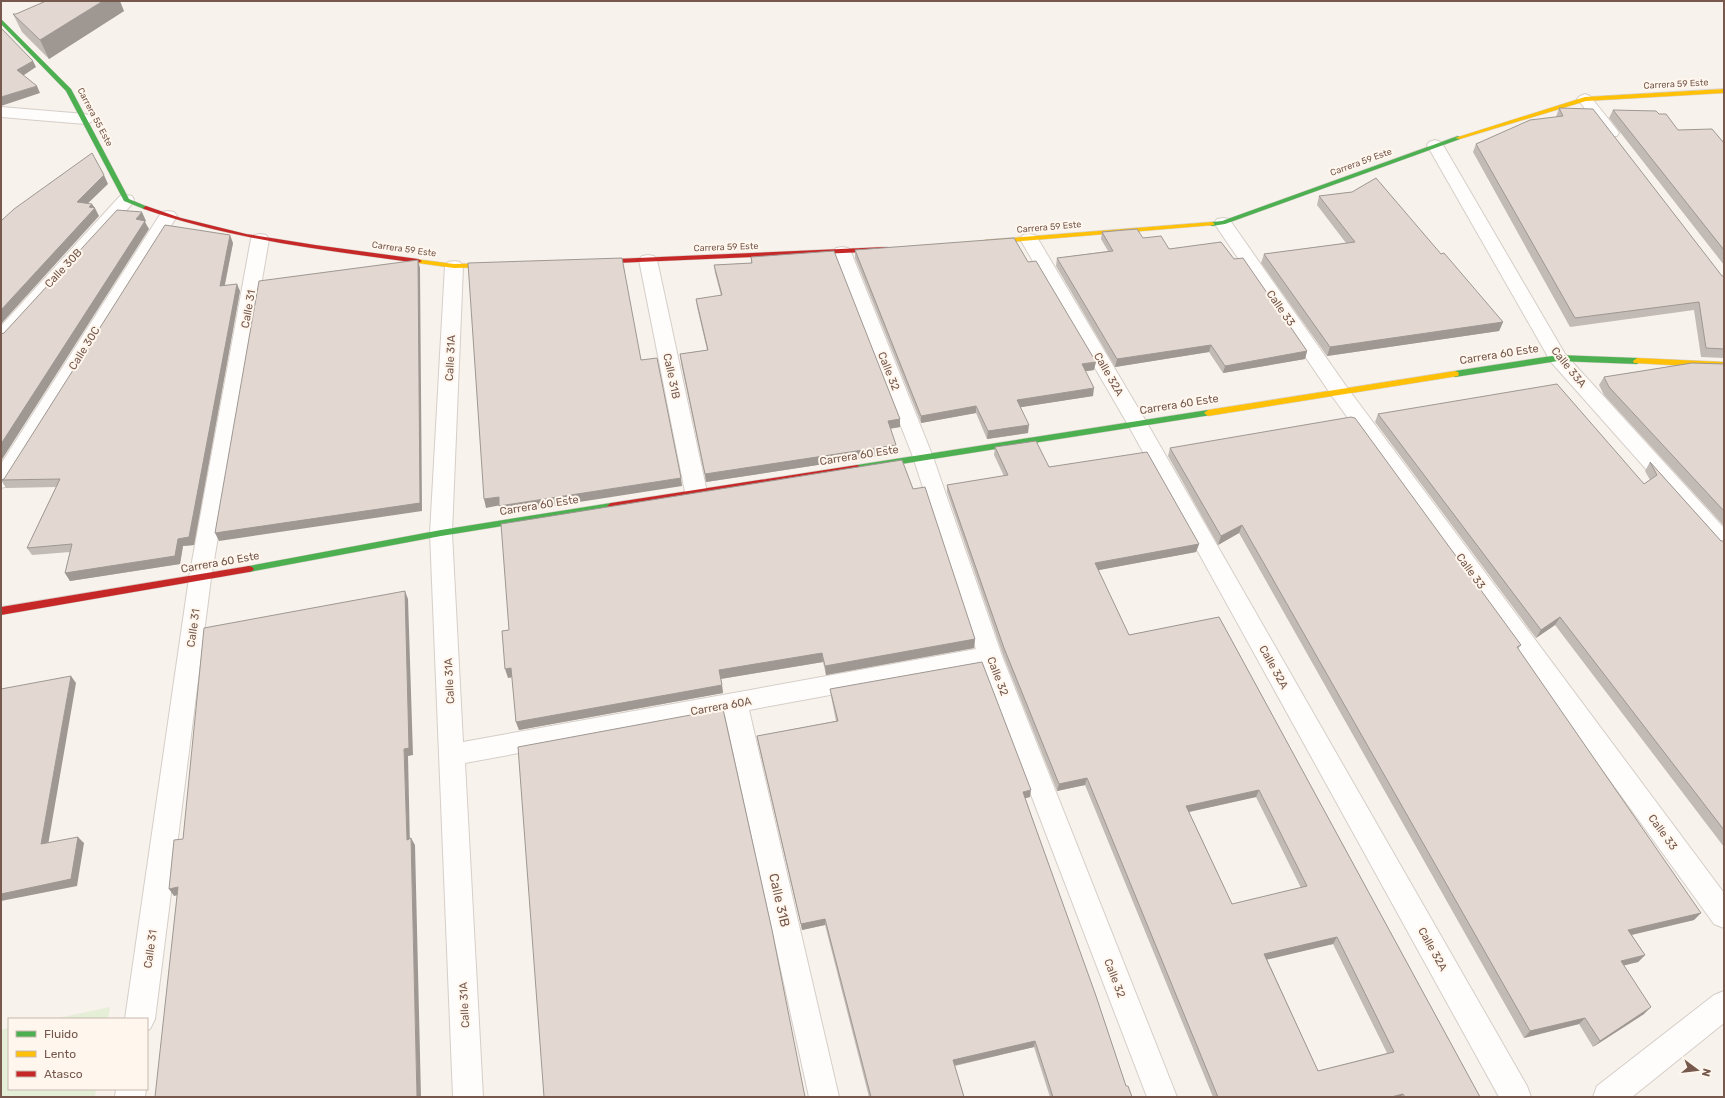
<svg xmlns="http://www.w3.org/2000/svg" width="1725" height="1098" font-family="Rubik,sans-serif">
<style>
.green{fill:#e5eed7}
.lines{fill:none;stroke-linecap:round;stroke-linejoin:round}
.street-casing{stroke:#d6cec8;stroke-width:2}
.fast-casing{stroke:#d7cec8;stroke-width:1}
.slow-casing{stroke:#d7cec8;stroke-width:1}
.jam-casing{stroke:#d7cec8;stroke-width:1}
.street{fill:#fefdfc;fill-rule:evenodd}
.fast{fill:#4caf50;fill-rule:evenodd}
.slow{fill:#ffc107;fill-rule:evenodd}
.jam{fill:#c62828;fill-rule:evenodd}
.wall{fill:#c2bab4;fill-rule:evenodd}
.shaded-wall{fill:#9e9792}
.building{fill:#e2d8d1;stroke:#9e9792;fill-rule:evenodd}
.labels{text-anchor:middle;stroke-width:4;stroke-linejoin:round;paint-order:stroke}
.far-street-label{font-size:9px;fill:#76584c;stroke:#fff7ee}
.street-label{font-size:11px;fill:#76584c;stroke:#fff7ee}
.near-street-label{font-size:13px;fill:#76584c;stroke:#fff7ee}
</style>
<rect width="100%" height="100%" fill="#f7f2ec"/>
<path class="green" d="M110 1007 108 1019H54Z
M9 1028V1089H96L95 1097H1V1030Z"/>
<g class="lines">
<g class="street-casing">
<path id="street" d="M1585 94 1590 96 1617 130 1619 133 1617 136H1605L1580 102 1577 99 1580 96Z
M1 107 85 114 91 116 93 119 91 122 85 124 1 117Z
M1435 140 1441 142 1443 145 1565 354 1724 528V550L1716 548 1551 362 1427 145 1429 142Z
M126 195 132 196 134 200 132 204 8 341 1 343V326L120 196Z
M168 211 174 212 177 216 8 486 1 488V464L159 216 162 212Z
M1223 218 1229 219 1346 386 1724 893V928L1714 924 1332 396 1214 223 1217 219Z
M260 234 266 235 269 239 211 578 155 1019 150 1029 147 1030V1019H125L189 578 251 239 254 235Z
M1029 234 1035 235 1038 239 1147 423 1527 1086 1531 1097H1499L1127 423 1020 239 1023 235Z
M842 247 848 248 851 252 933 457 1002 656 1177 1097H1147L982 667 749 710 839 1097H809L725 715 465 763 483 1097H453L430 533 445 266 448 262 454 261 460 262 463 266 452 533 463 742 976 649 913 457 833 252 836 248Z
M648 255 654 256 657 260 707 492 703 497 696 500 689 497 685 492 639 260 642 256Z
M1724 991V1023L1632 1097H1593L1597 1086 1714 995Z
M116 1089H146L145 1097H115Z"/>
</g>
<g class="fast-casing">
<path id="fast" d="M1 19 71 89 129 199 148 207V209H144L124 201 66 91 1 24Z
M1458 136 1461 138 1460 139 1225 224 1212 226 1208 224 1212 222 1222 221Z
M1558 355 1637 358 1641 361 1637 364 1558 361 1455 377 1451 374 1455 371Z
M1208 410 1211 411 1212 413 1211 415 857 471 853 468 857 465Z
M611 503 614 504 615 506 614 508 441 536 249 572 246 571 244 569 246 567 249 566 441 530Z"/>
</g>
<g class="slow-casing">
<path id="slow" d="M1724 89V93L1586 101 1460 139 1455 138 1585 97Z
M1212 222 1214 223V225L985 244 981 242 985 240Z
M415 259 454 264 497 263 501 265 497 267 454 268 418 263H415Z
M1637 358 1724 362V368L1634 363 1633 361Z
M1455 371 1458 372 1459 374 1458 376 1208 416 1204 413 1208 410Z"/>
</g>
<g class="jam-casing">
<path id="jam" d="M146 206 181 218 246 234 315 245 418 259 422 261 418 263C324 250 234 240 144 209L143 208Z
M885 247H888V251L593 264 589 262 593 260Z
M857 465 860 466 861 468 860 470 611 509 607 506 611 503Z
M249 566 252 567 254 569 252 571 249 572 1 615V607Z"/>
</g>
<use href="#street" class="street"/>
<use href="#fast" class="fast"/>
<use href="#slow" class="slow"/>
<use href="#jam" class="jam"/>
</g>
<path class="wall" d="M124 11 49 59 22 32 13 14H16Z
M1559 108 1722 276H1724V358L1701 357 1694 310 1570 327 1473 152 1476 144 1556 117Z
M1613 110 1659 114 1678 130 1724 143V265L1609 118Z
M1352 192 1441 254 1503 322 1499 331 1327 356 1261 263 1264 254 1346 243 1317 205 1319 196Z
M1102 232 1143 238 1169 249 1234 259 1307 351 1305 359 1223 373 1209 352 1115 367 1056 266 1057 258 1108 251 1101 239Z
M233 243 225 285 240 291 194 545 183 546 180 564 70 581 65 573 70 552 32 555 27 548 56 487 6 488 1 480 4 479Z
M855 250 1028 262 1094 370 1085 371 1093 396 1020 407 1028 433 987 439 976 413 921 423 855 258Z
M751 257 900 427 890 429 896 453 706 482 681 363 680 354 707 350 697 307 696 299 721 296 715 273 714 265 751 263Z
M1724 364V526L1604 395 1599 385 1604 377Z
M1378 414 1644 484 1650 480 1645 471 1650 462 1721 541H1724V847L1555 625 1536 638 1375 422Z
M995 447 1049 467 1199 544 1196 552 1098 570 1129 635 1219 617 1480 1097H1213L1085 785 1057 791 1003 655 947 492V485L1004 476 994 455ZM1256 797 1301 888 1232 904 1189 812ZM1333 944 1387 1053 1318 1071 1267 959Z
M1170 448 1521 645 1518 649 1694 920 1632 935 1645 955 1638 962 1624 965 1644 1014 1593 1047 1579 1024 1524 1038 1239 533 1218 545 1168 456Z
M913 489 975 639 974 648 826 675 823 662 721 679 723 693 519 730 516 722 512 677 508 678 509 630Z
M830 689 1030 797 1025 798 1031 815 1126 1086 1132 1097H1050L1034 1047 955 1066 964 1097H869L825 925 802 930 758 743 757 736 836 721 831 696Z"/>
<path class="shaded-wall" d="M103 1H120L124 11 49 59 40 40Z
M33 61 36 67 21 77 17 70Z
M37 86 40 93 1 106V97Z
M104 175 108 184 81 210 77 202Z
M92 204 95 208 99 216 1 324V310Z
M142 212 146 221 145 222 149 229 1 461V444L136 219Z
M230 235 233 243 223 293 220 286Z
M418 260 420 268 422 511 219 541 215 533Z
M237 284 240 291 194 545 183 546 180 564 70 581 65 573 178 539Z
M1503 322 1499 331 1327 356 1330 347Z
M1211 345 1209 352 1115 367 1117 359Z
M1307 351 1305 359 1223 373 1225 366Z
M1096 362 1094 370 1081 372 1082 364Z
M1094 388 1093 396 1016 408 1017 400Z
M976 406V413L921 423V416Z
M900 419V427L887 429 888 421Z
M1029 425 1028 433 987 439 988 431Z
M896 445V453L706 482 705 474Z
M681 478 682 486 502 514 499 506Z
M499 497 501 505 486 508 484 499Z
M1242 525 1239 533 1218 545 1221 536Z
M1199 544 1196 552 1094 571 1095 563Z
M405 591 408 599 413 755 408 756 410 847 407 840 404 749Z
M1560 617 1555 625 1536 638 1541 630Z
M975 639 974 648 826 675 825 666Z
M822 653 823 662 720 679 719 670Z
M511 668 513 677 508 678 505 669Z
M71 676 76 683 47 851 41 844Z
M722 685 723 693 519 730 516 722Z
M1087 778 1085 785 1057 791 1059 784Z
M1031 790 1030 797 1022 799 1023 792Z
M1259 790 1256 797 1184 813 1186 806Z
M78 837 84 843 77 886 1 901V894Z
M411 838 415 845 421 1097H417Z
M178 887 183 894 174 896 169 889Z
M1701 913 1694 920 1622 937 1628 930Z
M825 919V925L802 930 801 924Z
M1337 937 1333 944 1261 961 1264 954Z
M1645 955 1638 962 1614 968 1621 961Z
M1651 1007 1644 1014 1593 1047 1600 1041Z
M1585 1018 1579 1024 1524 1038 1530 1031Z
M1035 1041 1034 1047 952 1066 953 1060Z
M1403 1094 1401 1097H1391Z"/>
<path class="building" d="M46 1H103L40 40 13 14H16Z
M1 28 33 61 17 70 37 86 1 97Z
M1559 108 1593 109 1722 276H1724V349L1706 348 1699 302 1575 318 1476 144 1530 120 1563 116Z
M1613 110 1656 111 1659 114H1666L1678 130 1712 129 1724 143V250Z
M92 153 104 175 77 202 92 204 89 207 95 208 1 310V221L14 209Z
M1376 178 1441 254 1444 253 1503 322 1330 347 1264 254 1355 242 1319 196 1352 192Z
M117 210 142 212 136 219 145 221 1 444V334L4 333Z
M165 225 230 235 220 286 237 284 189 537 178 539 175 556 65 573 72 544 27 548 60 479 1 480 4 479Z
M1137 229 1143 238 1161 236 1169 249 1221 242 1234 259 1243 258 1307 351 1225 366 1211 345 1117 359 1057 258 1113 251 1102 232Z
M1014 238 1028 262 1036 261 1096 362 1082 364 1094 388 1017 400 1029 425 988 431 976 406 921 416 855 250Z
M834 251 900 419 888 421 896 445 705 474 680 354 708 350 696 299 722 295 714 265 752 263 751 257Z
M622 258 641 360 657 358 681 478 499 506V497L484 499 468 263Z
M418 260 420 503 215 533 259 281Z
M1692 363 1724 364V511L1609 387 1604 377Z
M1557 384 1644 484 1657 475 1650 462 1721 541H1724V830L1560 617 1541 630 1378 414Z
M1351 417 1355 418 1521 645 1517 647 1701 913 1628 930 1645 955 1621 961 1651 1007 1600 1041 1585 1018 1530 1031 1242 525 1221 536 1170 448Z
M1036 441 1049 467 1147 452 1199 544 1095 563 1129 635 1219 617 1480 1097H1405L1403 1094 1391 1097H1218L1087 778 1059 784 1004 648 947 485 1008 475 995 447ZM1259 790 1307 886 1232 904 1186 806ZM1337 937 1394 1052 1318 1071 1264 954Z
M902 460 913 489 925 487 975 639 825 666 822 653 719 670 722 685 516 722 511 668 505 669 502 631 509 630 501 524Z
M405 591 409 748 404 749 407 840 411 838 417 1097H155L178 887 169 889 174 840 183 839 204 628Z
M982 662 1031 790 1023 792 1031 815 1096 996 1126 1086H1128L1132 1097H1053L1035 1041 953 1060 964 1097H871L825 919 801 924 757 736 838 721 830 689Z
M71 676 41 844 78 837 71 879 1 894V689Z
M723 709 772 930 805 1097H544L518 747Z"/>
<g class="labels">
<g class="far-street-label">
<text transform="translate(1676 84) rotate(-3)" y="3">Carrera 59 Este</text>
<text transform="translate(95 117) rotate(62)" y="3">Carrera 55 Este</text>
<text transform="translate(1361 162) rotate(-20)" y="3">Carrera 59 Este</text>
<text transform="translate(1049 227) rotate(-5)" y="3">Carrera 59 Este</text>
<text transform="translate(726 247) rotate(-2)" y="3">Carrera 59 Este</text>
<text transform="translate(404 249) rotate(8)" y="3">Carrera 59 Este</text>
</g>
<g class="street-label">
<text transform="translate(63 268) rotate(-47)" y="4">Calle 30B</text>
<text transform="translate(1281 308) rotate(55)" y="4">Calle 33</text>
<text transform="translate(248 309) rotate(-80)" y="4">Calle 31</text>
<text transform="translate(84 348) rotate(-58)" y="4">Calle 30C</text>
<text transform="translate(1499 354) rotate(-9)" y="4">Carrera 60 Este</text>
<text transform="translate(450 358) rotate(-87)" y="4">Calle 31A</text>
<text transform="translate(1569 367) rotate(51)" y="4">Calle 33A</text>
<text transform="translate(889 371) rotate(68)" y="4">Calle 32</text>
<text transform="translate(1109 374) rotate(60)" y="4">Calle 32A</text>
<text transform="translate(672 376) rotate(78)" y="4">Calle 31B</text>
<text transform="translate(1179 404) rotate(-9)" y="4">Carrera 60 Este</text>
<text transform="translate(859 455) rotate(-9)" y="4">Carrera 60 Este</text>
<text transform="translate(539 505) rotate(-9)" y="4">Carrera 60 Este</text>
<text transform="translate(220 562) rotate(-10)" y="4">Carrera 60 Este</text>
<text transform="translate(1471 571) rotate(54)" y="4">Calle 33</text>
<text transform="translate(193 628) rotate(-82)" y="4">Calle 31</text>
<text transform="translate(1274 667) rotate(61)" y="4">Calle 32A</text>
<text transform="translate(998 676) rotate(69)" y="4">Calle 32</text>
<text transform="translate(449 681) rotate(-93)" y="4">Calle 31A</text>
<text transform="translate(721 706) rotate(-10)" y="4">Carrera 60A</text>
<text transform="translate(1663 832) rotate(54)" y="4">Calle 33</text>
<text transform="translate(150 949) rotate(-82)" y="4">Calle 31</text>
<text transform="translate(1433 949) rotate(61)" y="4">Calle 32A</text>
<text transform="translate(1115 978) rotate(69)" y="4">Calle 32</text>
<text transform="translate(464 1005) rotate(-93)" y="4">Calle 31A</text>
</g>
<g class="near-street-label">
<text transform="translate(780 900) rotate(77)" y="5">Calle 31B</text>
</g>
</g>
<rect width="1725" height="1098" fill="none" stroke="#76584c" stroke-width="4"/>
<rect x="8" y="1018" width="140" height="72" fill="#fff7ee" stroke="#c8b7ad"/>
<rect x="16" y="1031" width="20" height="6" fill="#4caf50" stroke="#c8b7ad"/>
<text x="44" y="1038" font-size="12" fill="#76584c">Fluido</text>
<rect x="16" y="1051" width="20" height="6" fill="#ffc107" stroke="#c8b7ad"/>
<text x="44" y="1058" font-size="12" fill="#76584c">Lento</text>
<rect x="16" y="1071" width="20" height="6" fill="#c62828" stroke="#c8b7ad"/>
<text x="44" y="1078" font-size="12" fill="#76584c">Atasco</text>
<g transform="translate(1697 1070) rotate(105)" stroke="#fff7ee" stroke-width="3" paint-order="stroke">
<path d="M0-3L7 15L0 10L-7 15Z" fill="#76584c"/>
<text y="-6" font-size="11" font-weight="bold" text-anchor="middle" fill="#76584c">N</text>
</g>
</svg>
